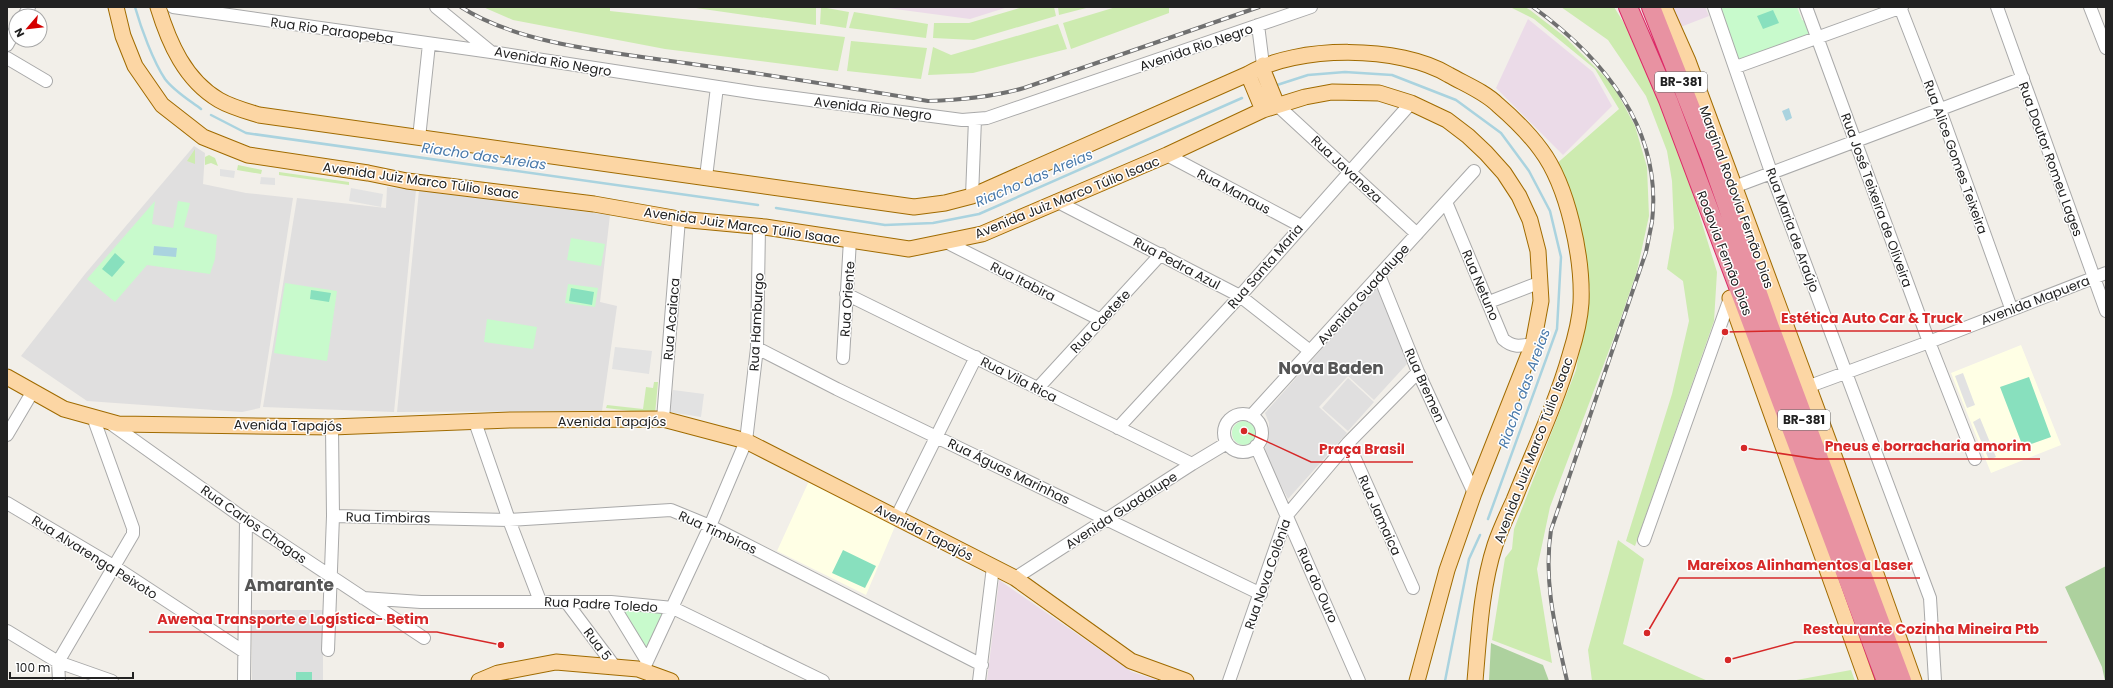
<svg xmlns="http://www.w3.org/2000/svg" width="2113" height="688" font-family="Poppins,sans-serif">
<style>
.residential{fill:#e0dfdf}
.industrial{fill:#ebdbe8}
.education{fill:#ffffe5}
.grass{fill:#cdebb0}
.forest{fill:#add19e}
.park{fill:#c8facc}
.pitch{fill:#88e0be}
.parking{fill:#e2e2e2}
.water{fill:#aad3df}
.lines{fill:none;stroke-linecap:round;stroke-linejoin:round}
.stream{stroke:#aad3df;stroke-width:2.5}
.minor-casing{stroke:#a9a9a9;stroke-width:14}
.major-casing{stroke:#a06b00;stroke-width:17}
.highway-casing{stroke:#dc2a67;stroke-width:20}
.minor{stroke:#fff;stroke-width:12}
.major{stroke:#fcd6a4;stroke-width:15}
.highway{stroke:#e892a2;stroke-width:18}
.rail-casing{stroke:#707070;stroke-width:4}
.rail{stroke:#fff;stroke-width:2.5;stroke-dasharray:8;stroke-linecap:butt}
.labels{text-anchor:middle;stroke-width:3;stroke-linejoin:round;paint-order:stroke}
.shield{fill:#fff;stroke:#646464;stroke-width:1}
.shield-label{font-size:12px;font-weight:bold;fill:#222}
.street-label{font-size:13px;fill:#222;stroke:#fff}
.water-label{font-size:14px;font-style:italic;fill:#4a7aab;stroke:#fff}
.district-label{font-size:17px;font-weight:bold;fill:#555;stroke:#fff}
.leader{fill:none;stroke:#d62828;stroke-width:1.5}
.callout-dot{fill:#d62828;stroke:#fff;stroke-width:1.5}
.callout-label{font-size:14px;text-anchor:middle;font-weight:bold;fill:#d62828;stroke:#fff;stroke-width:3;stroke-linejoin:round;paint-order:stroke}
</style>
<rect width="100%" height="100%" fill="#f2efe9"/>
<path class="residential" d="M194 146 205 153 203 184 246 193 293 198 260 408 242 412 87 401 21 356 85 274Z
M387 187 416 190 394 412 263 407 297 198 386 208Z
M419 190 610 215 600 302 617 306 602 411 397 412Z
M1378 289 1381 292 1407 364 1374 400 1348 376 1319 407 1347 433 1288 499 1264 452 1269 436V423L1265 413 1374 290Z
M1348 378 1374 402 1348 431 1322 408Z
M252 610H323V681H252Z"/>
<path class="industrial" d="M880 7H1008L970 19Z
M1667 7H1705L1709 16 1678 28Z
M1528 19 1593 72 1612 106 1563 155 1496 88Z
M999 580 1132 672 1161 681H987Z"/>
<path class="education" d="M2021 345 2061 445 1991 473 1951 373Z
M809 481 896 524 866 595 777 551Z"/>
<path class="grass" d="M483 7H610V11L845 37 838 71 665 49 513 20Z
M689 7H816V25Z
M821 7 849 12 846 28 820 24Z
M1023 7H1054L1056 16 974 40 933 38 934 23H969Z
M1058 7H1090L1059 15Z
M1116 7H1169V13L1071 49 1063 23Z
M1510 7H1525L1530 10 1565 37 1613 85 1635 126 1647 167 1649 216 1637 271 1616 332 1550 507 1537 569 1552 663 1492 640 1505 558 1512 549 1514 529 1576 370 1590 290 1576 211 1554 166 1619 109 1595 69 1534 19Z
M1561 7H1614L1637 44 1689 181 1717 272 1714 321 1635 546 1626 541 1672 394 1689 321 1683 281 1667 269 1674 228 1672 181 1667 151 1646 96 1608 40Z
M854 12 928 24 926 38 849 28Z
M1058 24 1067 49 973 73 928 75 933 47 951 55Z
M851 41 927 48 921 79 847 71Z
M195 149V164L187 161Z
M209 155 215 158 218 166 211 163 205 165V157Z
M238 165 262 170 261 174 237 170Z
M279 172 349 182V185L279 175Z
M654 382H658L655 414 606 408 607 405 643 409 646 387 653 388Z
M1618 540 1644 559 1623 644 1708 681H1592L1588 650Z
M1851 670 1855 681H1791Z"/>
<path class="forest" d="M2106 566V681H2105L2102 667 2065 587Z
M1491 643 1543 665 1549 681H1489Z"/>
<path class="park" d="M1717 7H1797L1802 20 1809 23 1814 36 1738 63Z
M155 201 152 224 173 228 178 201 190 203 184 227 217 235 215 259 210 274 147 265 115 302 87 279Z
M571 238 605 244 601 266 567 260Z
M285 283 337 291 327 361 274 353Z
M568 284 598 288 595 307 565 303Z
M487 319 537 327 533 349 484 342Z
M1232 433a12 12 0 1 1 24 0a12 12 0 1 1-24 0Z
M617 606 669 610 647 655Z"/>
<path class="pitch" d="M1773 10 1779 23 1763 29 1757 16Z
M115 253 125 262 112 277 102 269Z
M571 288 594 292 592 305 569 301Z
M311 290 331 293 329 302 310 299Z
M2029 377 2051 437 2023 447 2000 387Z
M843 550 876 566 865 588 832 573Z
M296 672H312V681H296Z"/>
<path class="parking" d="M220 169 235 171 234 178 220 176Z
M261 177 275 178V185L260 184Z
M351 188 383 194 381 207 349 201Z
M615 347 652 351 649 374 612 369Z
M1963 373 1975 405 1967 408 1955 376Z
M673 390 704 394 701 417 669 412Z
M1980 418 1996 457 1989 460 1973 422Z"/>
<path class="water" d="M1789 108 1792 118 1786 121 1782 111Z
M154 246 177 248 176 257 153 255Z"/>
<g class="lines">
<path class="stream" d="M135 7C141 28 153 61 165 79 174 91 189 100 201 109
M1277 85 1308 75 1345 72 1392 75 1456 100 1501 133 1529 171 1550 211 1561 257 1557 329 1488 519
M211 115 246 133 758 205
M776 208 885 225 933 223 979 214 1242 98
M1445 681 1469 559 1480 535"/>
<g class="minor-casing">
<path id="minor" d="M173 7 491 52
M436 7 491 52 757 93 962 120 987 118 1311 7
M1714 7 1771 172 1930 598 1935 681
M1806 7 1929 342 1975 459
M1900 7 1940 110 2011 308
M1997 7 2106 311
M2090 7 2106 48
M24 16 29 7
M1258 25 1263 65
M7 45 16 29
M7 58 46 81
M1736 67 1902 7
M1277 105 1417 234
M419 138 429 44
M1167 155 1301 226
M706 177 717 87
M1734 187 2023 78
M972 196 975 119
M1056 201 1240 296 1310 351
M1446 202 1503 339C1513 348 1520 346 1533 344
M946 242 1101 320
M1379 275 1418 372 1474 493
M846 294 1192 464
M1489 302 1541 282
M757 348 837 389 1261 594
M843 358 850 240
M1807 387 1929 342 2106 273
M1038 388 1161 254
M1224 433a19 19 0 1 1 38 0a19 19 0 1 1-38 0Z
M1251 416 1474 171
M663 419 679 219
M475 422 509 520 540 601
M110 423 246 520 424 638
M1118 428 1240 296 1411 103
M7 435 33 391
M1348 443 1413 588
M1256 446 1359 681
M7 503 115 567 243 651
M333 516 509 520 671 510 710 526 982 665
M896 518 976 357
M1644 540 1730 298
M1015 578 1192 464 1227 443
M363 598 421 602H611L673 608 823 681
M611 602 647 661
M567 603 615 667
M7 631 58 662 112 681
M328 650 333 516 332 427
M643 670 710 526 746 441 757 348 759 227
M59 681 58 662 133 534V528L93 417
M244 681 246 520
M979 681 993 567
M1229 681 1287 515 1348 443 1418 372"/>
</g>
<g class="major-casing">
<path id="major" d="M116 7 123 36 135 66 162 105 203 137 248 155 368 173 407 181 594 204 679 219 765 227 909 249 982 234 1167 155 1263 110 1305 97 1332 92 1379 93 1411 103 1447 120 1468 136 1486 153 1504 173 1519 196 1530 220 1538 251 1541 301 1533 344 1474 493 1447 570 1417 681
M158 7C169 43 185 80 219 100 231 107 246 111 259 115L914 207 945 203 972 196 1248 74C1297 45 1400 45 1449 75 1465 84 1485 92 1498 105 1512 117 1530 135 1541 150 1568 186 1583 258 1581 303 1580 319 1575 339 1570 355 1556 404 1533 452 1514 500 1507 515 1500 530 1495 545 1481 588 1479 636 1475 681
M1664 7 1688 61 1837 464 1914 681
M1263 65 1264 73 1277 105
M1248 74 1263 110
M1730 298 1867 681
M7 377 64 409 118 424 332 427 511 420 663 419 746 441 1015 578 1131 661 1186 681
M479 681 498 673 556 662 638 669 671 681"/>
</g>
<g class="highway-casing">
<path id="highway" d="M1628 7 1668 100 1886 681
M1651 7 1710 157 1768 322 1902 681"/>
</g>
<use href="#minor" class="minor"/>
<use href="#major" class="major"/>
<use href="#highway" class="highway"/>
<g class="rail-casing">
<path id="rail" d="M461 7C521 46 621 53 692 64 771 75 850 88 928 101 961 100 992 97 1024 88L1259 7
M1533 7C1603 58 1663 128 1652 222 1650 232 1648 242 1646 252L1551 530C1543 582 1556 631 1567 681"/>
</g>
<use href="#rail" class="rail"/>
</g>
<g class="labels">
<g class="shield">
<rect x="1655" y="72" width="52" height="20" rx="3"/>
<rect x="1778" y="410" width="52" height="20" rx="3"/>
</g>
<g class="shield-label">
<text x="1681" y="86">BR-381</text>
<text x="1804" y="424">BR-381</text>
</g>
<g class="street-label">
<text transform="translate(332 30) rotate(8)" y="5">Rua Rio Paraopeba</text>
<text transform="translate(1196 47) rotate(-19)" y="5">Avenida Rio Negro</text>
<text transform="translate(553 61) rotate(10)" y="5">Avenida Rio Negro</text>
<text transform="translate(873 108) rotate(7)" y="5">Avenida Rio Negro</text>
<text transform="translate(1956 157) rotate(70)" y="5">Rua Alice Gomes Teixeira</text>
<text transform="translate(2051 159) rotate(70)" y="5">Rua Doutor Romeu Lages</text>
<text transform="translate(1347 169) rotate(43)" y="5">Rua Javaneza</text>
<text transform="translate(421 180) rotate(8)" y="5">Avenida Juiz Marco Túlio Isaac</text>
<text transform="translate(1234 191) rotate(28)" y="5">Rua Manaus</text>
<text transform="translate(1067 197) rotate(-22)" y="5">Avenida Juiz Marco Túlio Isaac</text>
<text transform="translate(1737 197) rotate(70)" y="5">Marginal Rodovia Fernão Dias</text>
<text transform="translate(1877 200) rotate(70)" y="5">Rua José Teixeira de Oliveira</text>
<text transform="translate(742 225) rotate(8)" y="5">Avenida Juiz Marco Túlio Isaac</text>
<text transform="translate(1793 230) rotate(70)" y="5">Rua Maria de Araújo</text>
<text transform="translate(1725 253) rotate(69)" y="5">Rodovia Fernão Dias</text>
<text transform="translate(1177 263) rotate(28)" y="5">Rua Pedra Azul</text>
<text transform="translate(1265 266) rotate(-49)" y="5">Rua Santa Maria</text>
<text transform="translate(1023 281) rotate(27)" y="5">Rua Itabira</text>
<text transform="translate(1481 285) rotate(67)" y="5">Rua Netuno</text>
<text transform="translate(1363 294) rotate(-48)" y="5">Avenida Guadalupe</text>
<text transform="translate(847 299) rotate(-86)" y="5">Rua Oriente</text>
<text transform="translate(2035 300) rotate(-21)" y="5">Avenida Mapuera</text>
<text transform="translate(671 319) rotate(-85)" y="5">Rua Acaiaca</text>
<text transform="translate(1100 321) rotate(-47)" y="5">Rua Caetete</text>
<text transform="translate(756 322) rotate(-87)" y="5">Rua Hamburgo</text>
<text transform="translate(1019 379) rotate(27)" y="5">Rua Vila Rica</text>
<text transform="translate(1425 385) rotate(66)" y="5">Rua Bremen</text>
<text x="612" y="426">Avenida Tapajós</text>
<text transform="translate(288 425) rotate(1)" y="5">Avenida Tapajós</text>
<text transform="translate(1533 450) rotate(-69)" y="5">Avenida Juiz Marco Túlio Isaac</text>
<text transform="translate(1009 471) rotate(26)" y="5">Rua Águas Marinhas</text>
<text transform="translate(1121 510) rotate(-33)" y="5">Avenida Guadalupe</text>
<text transform="translate(1380 515) rotate(66)" y="5">Rua Jamaica</text>
<text transform="translate(388 517) rotate(1)" y="5">Rua Timbiras</text>
<text transform="translate(254 524) rotate(35)" y="5">Rua Carlos Chagas</text>
<text transform="translate(718 532) rotate(25)" y="5">Rua Timbiras</text>
<text transform="translate(924 532) rotate(27)" y="5">Avenida Tapajós</text>
<text transform="translate(95 557) rotate(32)" y="5">Rua Alvarenga Peixoto</text>
<text transform="translate(1267 574) rotate(-71)" y="5">Rua Nova Colônia</text>
<text transform="translate(1318 585) rotate(66)" y="5">Rua do Ouro</text>
<text transform="translate(601 604) rotate(3)" y="5">Rua Padre Toledo</text>
<text transform="translate(598 644) rotate(53)" y="5">Rua 5</text>
</g>
<g class="water-label">
<text transform="translate(484 156) rotate(8)" y="5">Riacho das Areias</text>
<text transform="translate(1034 178) rotate(-23)" y="5">Riacho das Areias</text>
<text transform="translate(1524 388) rotate(-70)" y="5">Riacho das Areias</text>
</g>
<g class="district-label">
<text x="1331" y="374">Nova Baden</text>
<text x="289" y="591">Amarante</text>
</g>
</g>
<path class="leader" d="M1725 332L1773 331H1971M1744 448L1817 459H2040M1244 431L1311 462H1413M1647 633L1679 578H1920M501 645L437 632H149M1728 660L1795 642H2047"/>
<g class="callout-dot">
<circle cx="1725" cy="332" r="4"/>
<circle cx="1744" cy="448" r="4"/>
<circle cx="1244" cy="431" r="4"/>
<circle cx="1647" cy="633" r="4"/>
<circle cx="501" cy="645" r="4"/>
<circle cx="1728" cy="660" r="4"/>
</g>
<g class="callout-label">
<text x="1872" y="323">Estética Auto Car &amp; Truck</text>
<text x="1928" y="451">Pneus e borracharia amorim</text>
<text x="1362" y="454">Praça Brasil</text>
<text x="1800" y="570">Mareixos Alinhamentos a Laser</text>
<text x="293" y="624">Awema Transporte e Logística- Betim</text>
<text x="1921" y="634">Restaurante Cozinha Mineira Ptb</text>
</g>
<rect width="2113" height="688" fill="none" stroke="#222222" stroke-width="16"/>
<g transform="translate(28 28) rotate(242)"><circle r="19" fill="#ffffff" stroke="#a7a7a7"/>
<path d="M0-3L7 15L0 10L-7 15Z" fill="#d40000"/>
<text y="-6" font-size="11" font-weight="bold" text-anchor="middle" fill="#222222">N</text>
</g>
<path d="M10 672v6h123v-6" fill="none" stroke="#222222" stroke-width="2"/>
<text x="16" y="672" font-size="12" fill="#222222" stroke="#ffffff" stroke-width="3" paint-order="stroke">100 m</text>
</svg>
